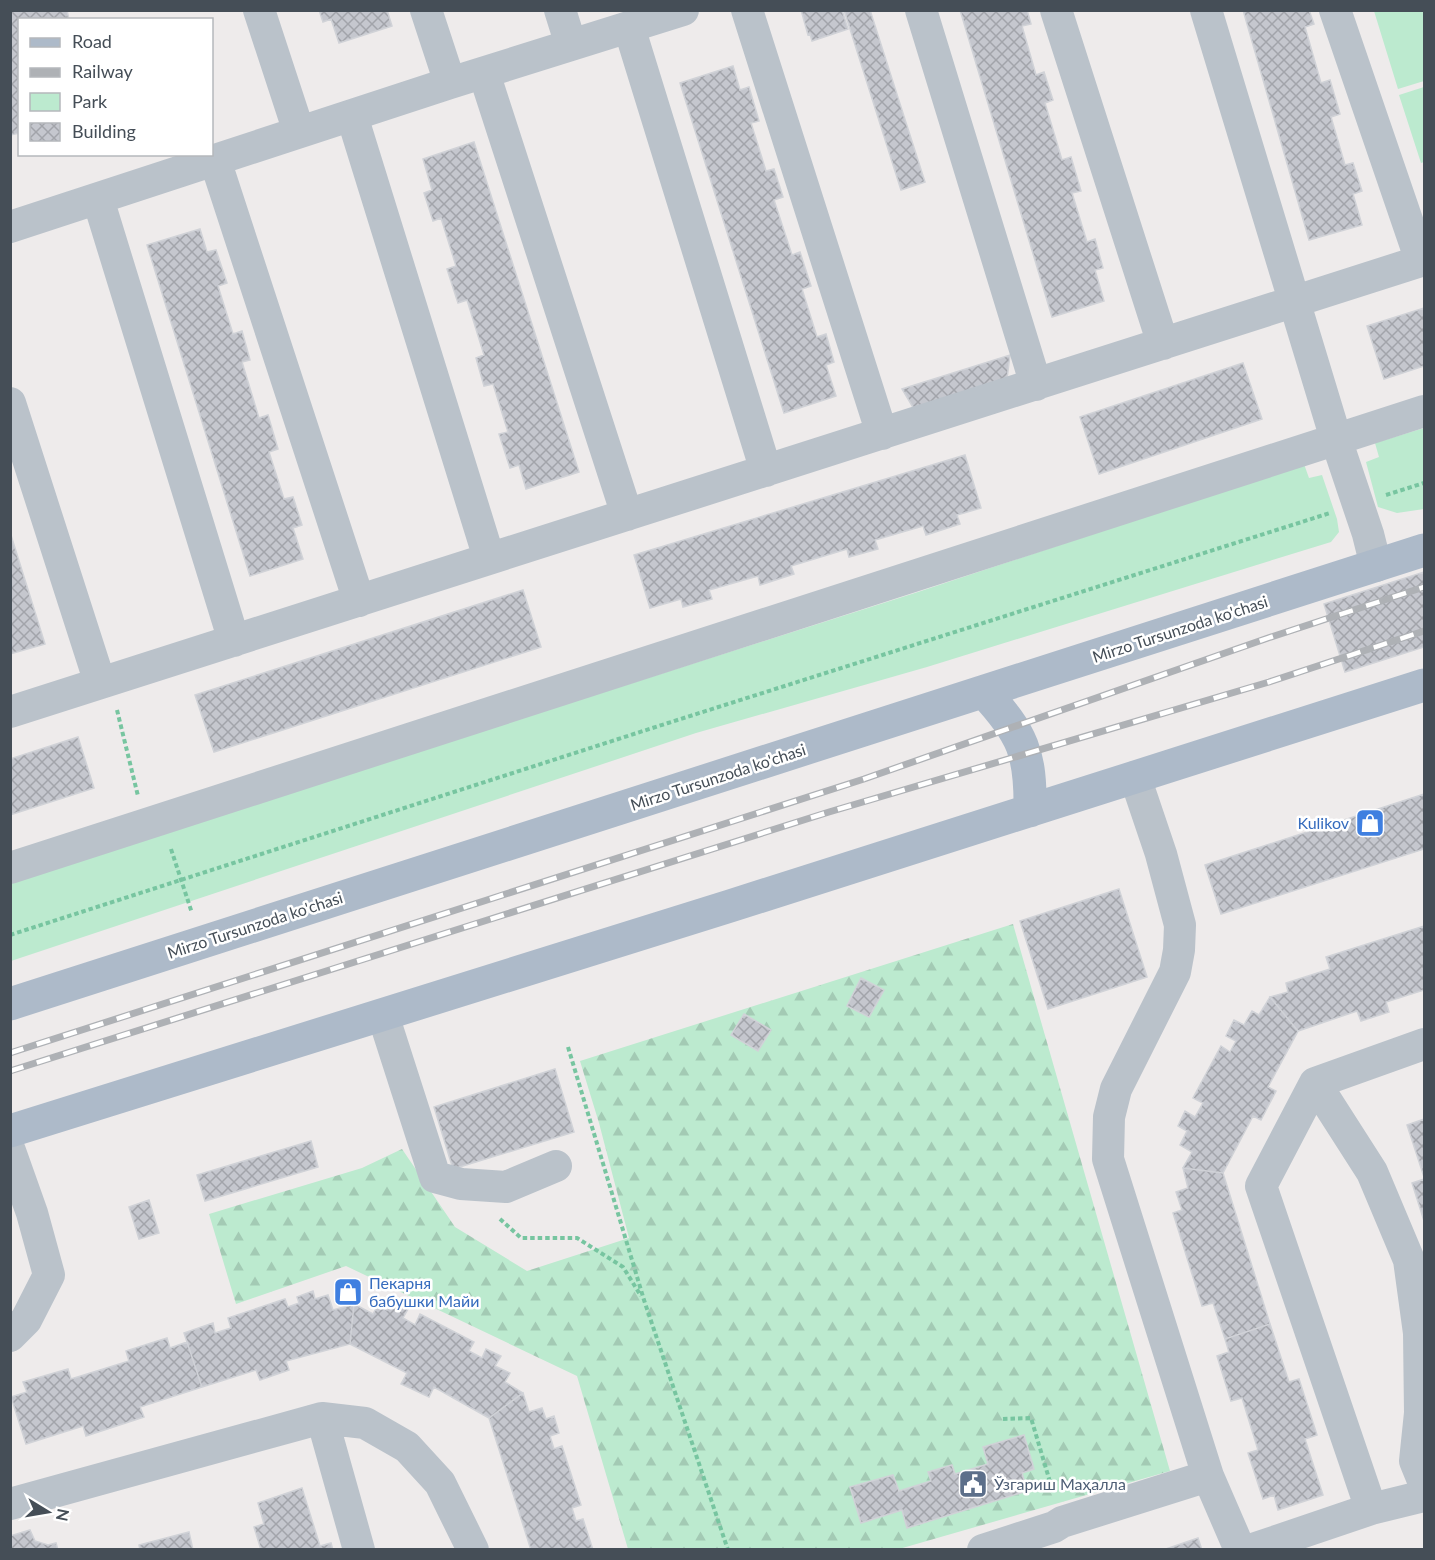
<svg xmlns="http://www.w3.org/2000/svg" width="1435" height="1560" font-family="Lato,sans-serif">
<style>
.green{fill:#bceacf}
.forest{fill:url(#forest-firs)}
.building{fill:url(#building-cross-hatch);stroke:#d0d2d7;stroke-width:1.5}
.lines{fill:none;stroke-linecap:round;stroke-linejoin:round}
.path{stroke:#77c5a0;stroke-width:4;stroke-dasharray:4.5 3;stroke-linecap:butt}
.minor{stroke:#bac2ca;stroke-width:32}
.major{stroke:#adbac9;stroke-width:33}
.rail-casing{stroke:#aeb1b5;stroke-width:7}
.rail{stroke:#fff;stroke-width:4.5;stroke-dasharray:14;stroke-linecap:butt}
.labels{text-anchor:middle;stroke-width:5;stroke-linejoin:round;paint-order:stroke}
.street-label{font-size:16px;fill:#454e57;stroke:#fff}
.shop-label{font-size:16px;fill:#366cbe;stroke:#fff;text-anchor:end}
.service-label{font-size:16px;fill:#4e5e75;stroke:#fff;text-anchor:start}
</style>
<defs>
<pattern id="forest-firs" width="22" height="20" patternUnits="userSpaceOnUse" patternTransform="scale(1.5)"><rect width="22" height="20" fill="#bceacf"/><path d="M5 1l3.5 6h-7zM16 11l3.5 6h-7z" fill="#a3cab4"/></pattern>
<pattern id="building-cross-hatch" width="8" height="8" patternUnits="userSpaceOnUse" patternTransform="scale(1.5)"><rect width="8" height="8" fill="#c5c7ce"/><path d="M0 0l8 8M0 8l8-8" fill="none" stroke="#a2a4aa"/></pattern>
</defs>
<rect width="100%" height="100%" fill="#eeebeb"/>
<path class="green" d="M1374 11H1424V81L1398 89Z
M1424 87V162L1421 163 1399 95Z
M1424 428V509L1397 513 1378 507 1366 462 1379 457 1375 443Z
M1304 464 1309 478 1322 475 1337 519 1339 532 1331 542 927 667 696 733 11 961 10 881 918 592Z"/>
<path class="forest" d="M1013 924 1170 1471 899 1549H628L577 1376 346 1266 236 1304 209 1214 362 1168 402 1149 455 1227 527 1271 629 1238 599 1123 580 1061Z"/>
<path class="building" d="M10 10H67L69 20H20V133L10 135Z
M319 10H387L392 26 339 43 331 19 323 22Z
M801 10H842L848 29 812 41 810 34 808 35Z
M844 10H870L925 182 901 190Z
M960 10H1027L1031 24 1022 26 1036 75 1044 72 1053 100 1045 103 1062 160 1071 157 1081 191 1072 193 1087 242 1095 239 1103 268 1095 270 1104 301 1052 317Z
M1243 10H1309L1314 24 1305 27 1321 83 1330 80 1340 114 1331 117 1345 165 1353 163 1362 191 1353 194 1362 225 1309 240Z
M733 66 740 90 749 87 759 121 751 123 766 171 774 169 783 197 774 200 792 255 800 252 811 286 802 289 817 337 826 334 834 362 826 365 836 396 784 413 680 83Z
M474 142 579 472 526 489 519 465 510 468 499 434 508 432 493 384 484 386 476 358 484 355 467 300 458 303 447 269 456 266 441 218 433 221 424 193 432 190 423 159Z
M200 229 207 252 216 250 227 283 218 286 233 334 242 331 250 360 242 362 259 418 268 415 278 449 269 452 284 499 293 497 302 525 293 528 303 559 250 576 147 245Z
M1424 308V366L1384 379 1367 326Z
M1010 355 1007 379 914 409 902 389Z
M1243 363 1262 419 1099 474 1080 417Z
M965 455 981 508 957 515 960 524 926 535 923 526 875 540 878 549 849 557 847 549 791 566 794 574 760 585 758 576 709 590 712 599 683 607 681 599 650 608 634 555Z
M10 532 45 644 10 654Z
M1424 572V647L1345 672 1324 604Z
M523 590 541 647 214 752 195 695Z
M78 737 94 788 10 815V759Z
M1424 794V849L1221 914 1205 865Z
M1119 889 1147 977 1048 1009 1020 921Z
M1424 926V990L1386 1002 1389 1012 1361 1021 1357 1011 1298 1031 1270 997 1288 992 1286 983 1330 969 1326 957Z
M861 978 884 990 869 1017 847 1006Z
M1270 997 1298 1031 1268 1087 1276 1091 1261 1120 1253 1116 1223 1173 1183 1168 1192 1152 1180 1145 1187 1131 1178 1126 1185 1111 1195 1117 1203 1103 1193 1098 1221 1046 1230 1052 1236 1041 1226 1036 1234 1020 1244 1025 1252 1011 1259 1015Z
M744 1014 771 1030 758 1051 731 1035Z
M555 1069 574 1132 453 1169 434 1107Z
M1424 1119V1177L1407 1125Z
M311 1141 318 1167 205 1201 197 1175Z
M1183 1168 1223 1173 1270 1324 1225 1339 1213 1303 1202 1306 1173 1213 1182 1210 1176 1192 1188 1188Z
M1424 1179V1221L1412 1183Z
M149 1200 159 1233 139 1239 129 1207Z
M313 1291 315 1299 328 1295 333 1310 354 1304 350 1344 286 1361 289 1370 260 1380 256 1370 202 1387 184 1333 213 1323 215 1333 231 1328 228 1318 285 1299 288 1307 299 1303 297 1297Z
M392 1301 408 1309 403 1318 415 1325 420 1314 474 1342 469 1351 482 1358 486 1349 501 1356 495 1366 510 1373 505 1382 523 1393 489 1418 434 1387 429 1397 401 1384 407 1373 350 1344 354 1304 373 1314 378 1305 387 1310Z
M1270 1324 1289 1382 1299 1379 1317 1435 1305 1439 1323 1495 1278 1510 1274 1495 1263 1499 1248 1453 1258 1450 1242 1398 1231 1401 1217 1356 1229 1352 1225 1339Z
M167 1338 170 1348 187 1342 202 1387 140 1407 144 1417 86 1436 83 1426 26 1444 11 1397 27 1392 23 1382 68 1369 71 1379 129 1361 126 1351Z
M523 1393 529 1412 542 1408 546 1419 554 1416 559 1433 550 1436 554 1449 562 1446 581 1505 572 1508 576 1521 583 1519 593 1550H531L489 1418Z
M1024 1435 1034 1469 1022 1473 1027 1491 907 1528 902 1510 861 1523 850 1487 893 1475 899 1491 931 1481 928 1472 952 1465 955 1474 988 1464 983 1447Z
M302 1488 320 1546 331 1543 333 1550H261L254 1527 264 1524 258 1503Z
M30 1530 35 1541 48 1545 56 1543 58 1550H10V1536Z
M189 1532 193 1550H140L139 1545Z
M1198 1538 1202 1550H1163Z"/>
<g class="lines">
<path class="path" d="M1386 495 1424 483
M117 710 138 796
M171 849 192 913
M10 935 668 723 1330 513
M568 1047 644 1300 728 1550
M500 1219 521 1238H577L623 1267 641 1296
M1003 1419 1031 1418 1053 1492"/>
<path class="minor" d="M259 10 299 132
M426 10 450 83
M560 10 571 45
M747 10 882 434
M921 10 1036 385
M1056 10 1163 344
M1206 10 1336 439 1368 534 1376 566
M1335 10 1421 261
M629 27 766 471
M484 73 627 515
M352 116 489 558
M215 160 359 601
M98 199 234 641
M10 227 450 83 683 10
M10 403 100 683
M10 712 1424 260
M1135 777 1161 854 1180 925 1179 950 1175 972 1116 1089 1109 1117 1108 1159 1208 1476 1240 1550
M10 868 1424 411
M383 1015 435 1177 461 1184 506 1187 556 1166
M1315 1083 1372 1172 1409 1260 1419 1333 1420 1413 1415 1461 1424 1483
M10 1151 32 1213 49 1275 26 1320 10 1336
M322 1418 359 1550
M10 1504 322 1418 365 1423 407 1447 440 1483 473 1550
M1371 1509 1424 1496
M983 1550 1054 1527 1062 1522 1208 1476
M1250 1550 1371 1509 1261 1186 1315 1083 1424 1044"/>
<path class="major" d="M984 692C1023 734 1031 753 1030 811
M10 1004 1424 550
M10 1131 730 906 1424 685"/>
<g class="rail-casing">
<path id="rail" d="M10 1053 864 779 1268 638 1424 587
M10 1071 829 812 1269 682 1424 631"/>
</g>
<use href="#rail" class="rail"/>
</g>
<defs>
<g id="shop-square" transform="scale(1.5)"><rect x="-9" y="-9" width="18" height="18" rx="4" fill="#3f7fe0" stroke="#fff"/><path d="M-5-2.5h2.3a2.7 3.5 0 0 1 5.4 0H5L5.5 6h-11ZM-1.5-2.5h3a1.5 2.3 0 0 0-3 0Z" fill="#fff"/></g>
<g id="civic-square" transform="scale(1.5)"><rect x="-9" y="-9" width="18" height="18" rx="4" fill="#5c6f8a" stroke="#fff"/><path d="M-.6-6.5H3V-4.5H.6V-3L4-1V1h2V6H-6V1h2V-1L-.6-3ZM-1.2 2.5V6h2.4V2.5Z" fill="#fff"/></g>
</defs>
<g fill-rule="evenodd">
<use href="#shop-square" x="1370" y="823"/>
<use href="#shop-square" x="348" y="1292"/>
<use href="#civic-square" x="973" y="1484"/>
</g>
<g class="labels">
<g class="street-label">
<text transform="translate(1180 629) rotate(-18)" y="6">Mirzo Tursunzoda ko'chasi</text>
<text transform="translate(718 777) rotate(-18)" y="6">Mirzo Tursunzoda ko'chasi</text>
<text transform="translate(255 925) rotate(-18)" y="6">Mirzo Tursunzoda ko'chasi</text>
</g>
<g class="shop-label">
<text x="1349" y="829">Kulikov</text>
<text x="369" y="1289" text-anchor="start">Пекарня<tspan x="369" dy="18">бабушки Майи</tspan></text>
</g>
<g class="service-label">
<text x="994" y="1490">Ўзгариш Маҳалла</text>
</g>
</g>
<rect width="1435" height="1560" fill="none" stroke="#454e57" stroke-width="24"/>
<rect x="18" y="18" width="195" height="138" fill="#ffffff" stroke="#b5b8bc" stroke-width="1.5"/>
<rect x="30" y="38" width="30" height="9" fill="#adbac9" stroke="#b5b8bc" stroke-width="1.5"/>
<text x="72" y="48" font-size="18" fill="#454e57">Road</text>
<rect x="30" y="68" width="30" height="9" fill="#aeb1b5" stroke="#b5b8bc" stroke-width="1.5"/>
<text x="72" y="78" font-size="18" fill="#454e57">Railway</text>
<rect x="30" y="93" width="30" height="18" fill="#bceacf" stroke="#b5b8bc" stroke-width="1.5"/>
<text x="72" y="108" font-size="18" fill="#454e57">Park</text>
<rect x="30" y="123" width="30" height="18" fill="url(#building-cross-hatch)" stroke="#b5b8bc" stroke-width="1.5"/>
<text x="72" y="138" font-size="18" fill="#454e57">Building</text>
<g transform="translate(48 1512) rotate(101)" stroke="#ffffff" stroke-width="4.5" paint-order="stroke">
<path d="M0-4.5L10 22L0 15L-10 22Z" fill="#454e57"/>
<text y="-9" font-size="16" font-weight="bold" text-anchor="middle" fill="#454e57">N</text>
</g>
</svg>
